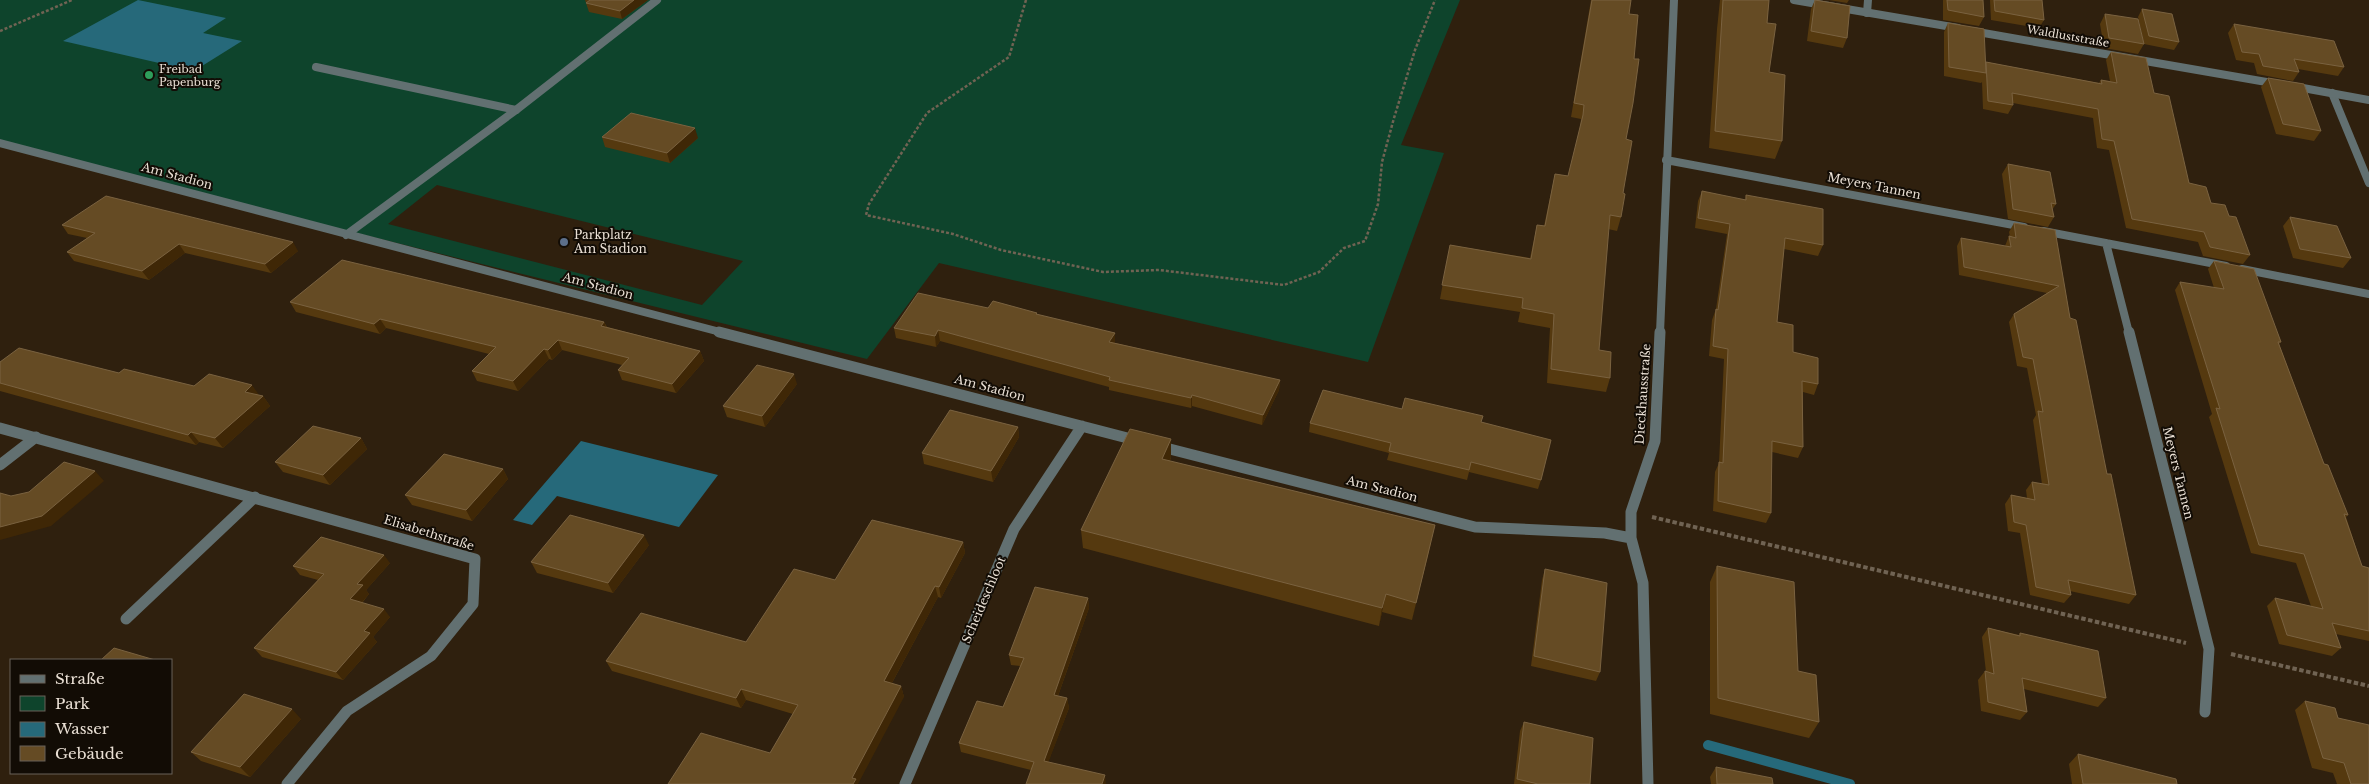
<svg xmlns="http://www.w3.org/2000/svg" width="2369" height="784" font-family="'Libre Baskerville',serif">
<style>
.green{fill:#0e442c;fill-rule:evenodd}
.water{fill:#26697a}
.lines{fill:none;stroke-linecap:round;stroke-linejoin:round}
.stream{stroke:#26697a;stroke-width:10}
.path-far1{stroke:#706353;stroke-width:2.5;stroke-dasharray:3 2;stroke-linecap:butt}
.path{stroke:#706353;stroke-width:4;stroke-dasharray:4.5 2.5;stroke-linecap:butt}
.service{stroke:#627071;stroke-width:8}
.minor-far1{stroke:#627071;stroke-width:8}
.minor{stroke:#627071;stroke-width:11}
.wall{fill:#55390f}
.shaded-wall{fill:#3f2706}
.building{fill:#654b24;stroke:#7a6240}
.leisure-dot{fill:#2e9e5b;stroke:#120c05;stroke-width:2}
.service-dot{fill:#5c6f8a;stroke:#120c05;stroke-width:2}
.labels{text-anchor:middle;stroke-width:4;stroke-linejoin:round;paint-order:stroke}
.far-street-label{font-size:11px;fill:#eae0d5;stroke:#120c05}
.far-poi-label{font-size:11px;fill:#eae0d5;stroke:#120c05;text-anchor:start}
.street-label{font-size:12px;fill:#eae0d5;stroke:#120c05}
.poi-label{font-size:12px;fill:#eae0d5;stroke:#120c05;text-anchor:start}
</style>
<rect width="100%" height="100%" fill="#2f200e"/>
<path class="green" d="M0 0H1460L1401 145 1444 153 1368 362 939 263 867 359 0 145ZM437 185 743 261 702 305 388 224Z"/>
<path class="water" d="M138 0 226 18 203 33 242 41 194 71 63 41Z
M581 441 718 475 679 527 557 496 532 525 513 520Z"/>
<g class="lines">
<path class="stream" d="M1708 745 1850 784"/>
<path class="path-far1" d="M1026 0 1009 57 927 113 869 204 866 215 953 234 1001 250 1103 272 1159 270 1284 285 1319 272 1344 248 1365 241 1378 204 1382 162 1394 118 1415 50 1435 0
M0 31 72 0"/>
<path class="path" d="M1652 517 2186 643
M2231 654 2369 686"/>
<path class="service" d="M1867 13 1868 0
M316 67 516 110
M2332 93 2369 183"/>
<path class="minor-far1" d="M1794 0 1958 28
M1972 31 2278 84
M2292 86 2369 100
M0 143 724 333
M1666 160 2024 227
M2043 231 2226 266
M346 235 516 110 657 0
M2106 243 2129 333
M2242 269 2369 294
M1660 333 1674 0"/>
<path class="minor" d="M719 332 1139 441
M2129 332 2209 649 2205 712
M0 428 475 559 473 604 431 656 347 711 287 784
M1158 446 1475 527 1605 533 1631 538
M0 465 36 437
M126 619 255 497
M905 784 1014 529 1082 426
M1648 784 1643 583 1631 538V512L1655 441 1660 332"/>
</g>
<path class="wall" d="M585 0H648L622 19 589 12Z
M1591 0H1631L1629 14 1626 139 1621 217 1617 231 1608 229 1599 350 1610 378 1606 392 1547 383 1550 328 1518 322 1520 312 1440 299 1450 245 1530 258 1537 225 1544 226 1555 174 1568 176 1580 128 1581 119 1571 117Z
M1720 0H1769L1767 23 1769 72 1782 141 1775 159 1709 148 1717 29Z
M1815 0 1847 38 1843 48 1807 41 1811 9Z
M1829 0H1849L1847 3Z
M1943 0H1983L1984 17 1979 26 1943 20Z
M1990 0H2042L2044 20 2039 28 1991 20Z
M2142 9 2179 42 2174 50 2144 44 2138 17Z
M2105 14 2144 44 2138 54 2104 48 2100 24Z
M1948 23 1986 62 2099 83 2101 80 2110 81 2106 60 2111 52 2154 93 2189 183 2211 203 2229 216 2250 255 2243 264 2203 256 2198 242 2126 228 2109 150 2097 148 2093 118 2013 103V105L2008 114 1983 109 1982 82 1981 83 1944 76V32Z
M2234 24 2344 67 2338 76 2298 69 2299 72 2293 81 2257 74 2254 63 2236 60 2228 33Z
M2268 78 2321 131 2314 141 2276 134 2261 87Z
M602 137 698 138 670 163 605 147Z
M2008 164 2056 204 2052 210 2054 217 2048 227 2008 219 2002 174Z
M1702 191 1745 200 1746 195 1823 245 1818 256 1784 249 1777 322 1793 352 1818 384 1814 395 1803 392V447L1798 458 1772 452 1771 513 1766 523 1713 511 1715 472 1719 463 1724 359 1709 356 1712 320 1716 309 1727 234 1695 228 1698 201Z
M2290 217 2351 258 2343 268 2293 258 2283 226Z
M2014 223 2055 230 2070 318 2136 595 2129 604 2070 591 2071 595 2064 603 2030 595 2020 533 2008 531 2005 504 2011 495 2027 498 2026 490 2032 482 2042 484 2033 420 2036 415 2027 368 2017 366 2009 322 2014 314 2047 293 1959 275 1957 246 1961 238 2005 246 2009 236 2010 237 2009 232Z
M62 225 298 251 271 273 185 253 149 280 74 261 67 252 87 238 68 234Z
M2214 261 2281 342 2279 344 2324 464 2348 515 2346 517 2362 566 2369 568V641L2336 634 2341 648 2332 656 2279 644 2267 606 2275 598 2311 606 2296 563 2251 553 2209 417 2212 414 2175 290 2180 282 2214 288 2208 269Z
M290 302 604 322 607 327 700 351 704 361 676 393 622 380 618 370 622 365 562 350 552 360 549 359 518 391 477 381 472 371 489 354 386 328 380 334 296 312Z
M988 308 1037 313V315L1115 343 1280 380 1279 390 1262 425 1192 406 1191 408 1109 390V387L940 341 936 347 896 338 894 328Z
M0 362 119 373 194 386 259 395 263 396 270 406 223 448 199 442 196 445 0 391Z
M797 384 765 427 727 417 723 406Z
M1402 409 1481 422 1541 480 1538 489 1469 472 1467 480 1387 460 1389 453 1309 432 1310 423Z
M1018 427 1019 437 993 482 924 464 922 453Z
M361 438 367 449 330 485 283 472 275 462Z
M1171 439V457L1170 461 1431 543 1412 620 1382 612 1379 626 1083 548 1081 530Z
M503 469 508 479 472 521 412 505 405 495Z
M963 542 965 553 941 598 938 597 892 683 901 686 904 697 770 753 793 714 746 700 741 708 612 671 606 661 746 642 835 580Z
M649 545 613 593 537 573 531 562Z
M390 563 366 590 369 594 362 603 390 617 373 637 377 642 343 680 262 657 254 648 318 580 300 575 293 566Z
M1717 566 1798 671 1819 722 1809 738 1710 714V582Z
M1545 569 1600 672 1596 681 1531 666 1542 580Z
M1088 598 1089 608 1058 696 1067 698 1069 708 1048 762 1031 770 961 752 959 743 1003 707 1020 666 1011 665 1009 655Z
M1988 628 2019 635 2020 633 2106 698 2098 707 2024 689 2027 712 2020 720 1981 711 1978 680 1985 671 1986 672 1982 637Z
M2305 701 2338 718 2369 784H2337L2333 773 2312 768 2295 710Z
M301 719 250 777 201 761 191 752Z
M1524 722 1590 784H1514L1520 731Z
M2078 754 2177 784H2072L2069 764Z
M1716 767 1773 784H1711L1710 777Z"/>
<path class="shaded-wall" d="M634 0H648L622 19 620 11Z
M695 128 698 138 670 163 667 153Z
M293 242 298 251 271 273 265 264Z
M179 244 185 253 149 280 142 271Z
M380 319 386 328 380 334 374 324Z
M604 322 608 332 601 326Z
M938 330 940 341 936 347 935 336Z
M1115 333V343L1109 342Z
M558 340 562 350 552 360 548 350Z
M544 349 549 359 518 391 513 381Z
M700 351 704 361 676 393 672 384Z
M794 374 797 384 765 427 762 416Z
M1280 380 1279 390 1262 425 1263 415Z
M252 385 259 395 245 392Z
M1192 395V406L1191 408V398Z
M263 396 270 406 223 448 215 438Z
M1018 427 1019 437 993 482 991 471Z
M191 432 199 442 196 445 188 435Z
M361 438 367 449 330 485 323 475Z
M1171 439V457L1162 478V459Z
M503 469 508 479 472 521 466 510Z
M95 471 104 481 51 526 0 540V527Z
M1435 525 1431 543 1412 620 1416 603Z
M644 535 649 545 613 593 608 583Z
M963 542 965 553 941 598 939 587Z
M384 555 390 563 366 590 369 594 357 608 350 599 357 584Z
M935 586 938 597 887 692 884 681Z
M1386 594 1382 612 1379 626 1382 608Z
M1088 598 1089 608 1055 704 1054 695Z
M384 609 390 617 373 637 377 642 343 680 336 672 364 631Z
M901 686 904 697 858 784H853L852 778Z
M741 689 746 700 741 708 736 698Z
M1067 698 1069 708 1045 771 1044 761Z
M292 709 301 719 250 777 240 767Z
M1105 775 1106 784H1102Z"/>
<path class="building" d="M590 0H634L620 11 586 3Z
M1592 0H1631L1629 14 1638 15 1634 59H1639L1633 103 1626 139 1632 141 1623 193 1625 194 1621 217 1610 215 1599 350 1611 352 1610 378 1551 369 1554 314 1522 308 1523 298 1442 285 1450 245 1531 259 1537 225 1545 226 1555 174 1568 176 1583 115 1584 105 1574 103Z
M1723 0H1769L1767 23 1776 24 1769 72 1785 75 1782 141 1715 131Z
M1815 0 1850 6 1847 38 1811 31Z
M1947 0H1983L1984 17 1948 10Z
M1994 0H2042L2044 20 1995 11Z
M2142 9 2172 14 2179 42 2149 36Z
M2105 14 2138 19 2144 44 2109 38Z
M1948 23 1984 29 1986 73 1949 67Z
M2234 24 2334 41 2344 67 2294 59 2299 72 2263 66 2259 54 2242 52Z
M2111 52 2146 58 2154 93 2169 96 2189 183 2206 187 2211 203 2225 205 2229 216 2236 217 2250 255 2210 247 2204 232 2132 219 2114 141 2102 139 2098 109 2012 93 2013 105 1988 101 1986 62 2102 84 2101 80 2117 83Z
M2268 78 2304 84 2321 131 2283 124Z
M631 113 695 128 667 153 602 137Z
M2008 164 2050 172 2056 204 2051 203 2054 217 2013 209Z
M1702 191 1746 200V195L1823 209V245L1785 238 1777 322 1793 325V352L1818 358V384L1802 381 1803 447 1772 441 1771 513 1718 501 1719 462 1723 463 1728 349 1713 346 1716 309 1718 310 1730 224 1698 218Z
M106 196 293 242 265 264 179 244 142 271 67 252 95 233 62 225Z
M2290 217 2337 226 2351 258 2300 249Z
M2014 223 2055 230 2070 318 2076 320 2107 474H2111L2136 595 2068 580 2071 595 2036 587 2026 525 2014 522 2011 495 2035 500 2032 482 2049 485 2038 411 2043 412 2033 359 2023 357 2014 314 2059 286 1964 267 1961 238 2011 247 2009 236 2016 238Z
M342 260 604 322 601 326 700 351 672 384 618 370 629 358 558 340 548 350 544 349 513 381 472 371 496 347 380 319 374 324 290 302Z
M2214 261 2254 269 2281 342H2278L2324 464 2328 465 2348 515 2344 514 2362 566 2369 568V631L2332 623 2341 648 2287 635 2275 598 2323 609 2304 554 2259 545 2216 408 2220 409 2180 282 2224 289Z
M918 293 988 308 993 301 1037 313 1036 314 1115 333 1109 342 1280 380 1263 415 1192 395 1191 398 1109 380 1110 377 938 330 935 336 894 328Z
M19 348 119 373 124 369 194 386 209 374 252 385 245 392 263 396 215 438 191 432 188 435 0 383V362Z
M757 365 794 374 762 416 723 406Z
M1323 390 1402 409 1405 398 1483 416 1481 422 1551 440 1541 480 1471 462 1469 470 1389 451 1391 443 1310 423Z
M950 410 1018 427 991 471 922 453Z
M313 426 361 438 323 475 275 462Z
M1130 429 1171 439 1162 459 1435 525 1416 603 1386 594 1382 608 1081 530Z
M444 454 503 469 466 510 405 495Z
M64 462 95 471 42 516 0 527V493L11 496 29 492Z
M570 515 644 535 608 583 531 562Z
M872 520 963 542 939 587 935 586 884 681 901 686 852 778 856 779 853 784H668L701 733 770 753 798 705 741 689 736 698 606 661 641 613 746 642 794 569 835 580Z
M321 537 384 555 357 584 363 585 350 599 384 609 364 631 370 633 336 672 254 648 324 574 293 566Z
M1717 566 1794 582 1798 671 1816 675 1819 722 1718 698Z
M1545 569 1607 583 1600 672 1534 656Z
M1035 587 1088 598 1054 695 1067 698 1044 761 1105 775 1102 784H1026L1034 762 959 743 977 701 1003 707 1024 658 1009 655Z
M1988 628 2020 636V633L2098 651 2106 698 2022 678 2027 712 1988 702 1985 671 1994 674Z
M114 648 155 660H101Z
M244 694 292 709 240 767 191 752Z
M2305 701 2335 708 2338 718 2369 725V784H2351L2344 763 2323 758Z
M1524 722 1593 738 1590 784H1538L1517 779Z
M2078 754 2176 779 2177 784H2083Z
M1716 767 1772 778 1773 784H1717Z"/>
<circle class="leisure-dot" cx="149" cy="75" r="5"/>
<circle class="service-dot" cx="564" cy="242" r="5"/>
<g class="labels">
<g class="far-street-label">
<text transform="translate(2068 36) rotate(10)" y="4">Waldluststraße</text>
</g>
<g class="far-poi-label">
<text x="159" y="73">Freibad<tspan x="159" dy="13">Papenburg</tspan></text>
</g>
<g class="street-label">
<text transform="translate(177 176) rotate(15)" y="4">Am Stadion</text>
<text transform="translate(1874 186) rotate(11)" y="4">Meyers Tannen</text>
<text transform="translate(598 286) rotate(15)" y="4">Am Stadion</text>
<text transform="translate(990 388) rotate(15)" y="4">Am Stadion</text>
<text transform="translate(1643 394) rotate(-86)" y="4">Dieckhausstraße</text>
<text transform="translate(2178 473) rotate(76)" y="4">Meyers Tannen</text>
<text transform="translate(1382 489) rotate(14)" y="4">Am Stadion</text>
<text transform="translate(429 533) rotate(17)" y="4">Elisabethstraße</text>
<text transform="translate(984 600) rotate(-67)" y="4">Scheideschloot</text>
</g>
<g class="poi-label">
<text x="574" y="239">Parkplatz<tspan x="574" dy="14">Am Stadion</tspan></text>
</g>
</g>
<rect x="10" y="659" width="162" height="115" fill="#120c05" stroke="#686158"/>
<rect x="20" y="675" width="25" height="8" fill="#627071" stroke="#686158"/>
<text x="55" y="684" font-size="15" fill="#eae0d5">Straße</text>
<rect x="20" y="696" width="25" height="15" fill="#0e442c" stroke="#686158"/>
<text x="55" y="709" font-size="15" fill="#eae0d5">Park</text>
<rect x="20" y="722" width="25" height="15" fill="#26697a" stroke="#686158"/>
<text x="55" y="734" font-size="15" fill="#eae0d5">Wasser</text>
<rect x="20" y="746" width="25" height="15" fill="#654b24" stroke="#686158"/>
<text x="55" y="759" font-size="15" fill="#eae0d5">Gebäude</text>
</svg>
